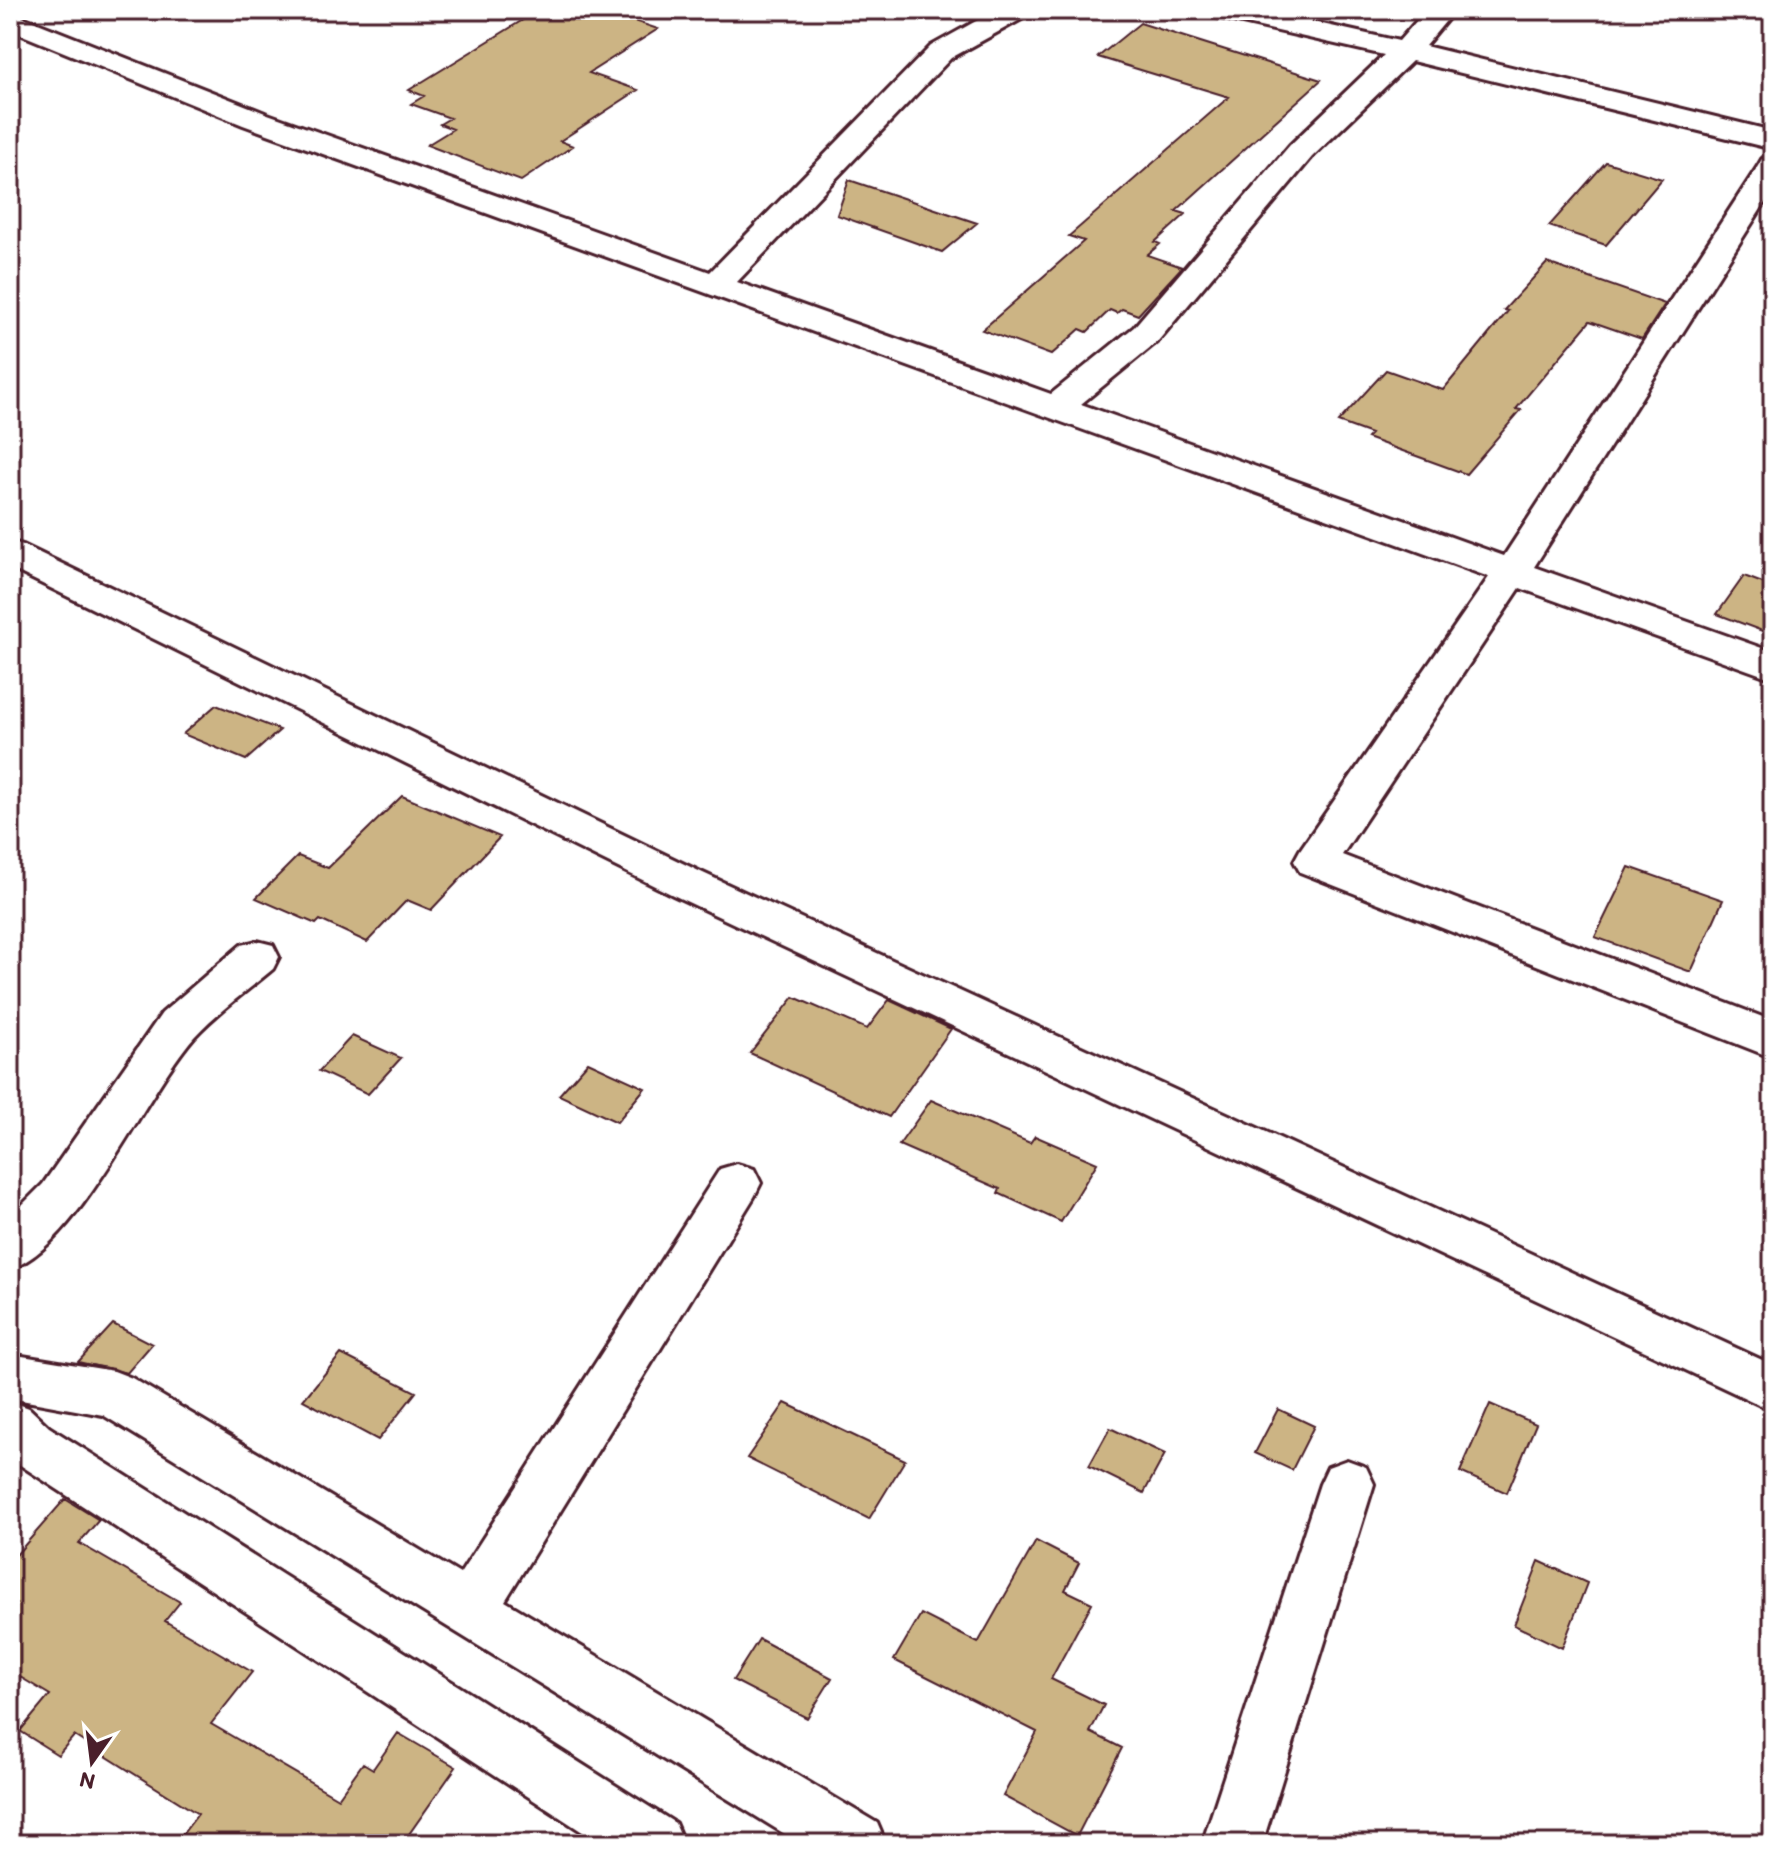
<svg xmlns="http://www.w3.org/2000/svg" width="1783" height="1854" font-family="Itim,sans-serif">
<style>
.building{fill:#ccb484;stroke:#4a1f2b;stroke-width:2}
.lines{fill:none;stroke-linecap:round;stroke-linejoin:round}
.minor-casing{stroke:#4a1f2b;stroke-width:6}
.minor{fill:#fff;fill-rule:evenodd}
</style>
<rect width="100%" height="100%" fill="#fff"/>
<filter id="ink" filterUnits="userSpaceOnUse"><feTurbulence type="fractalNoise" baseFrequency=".0125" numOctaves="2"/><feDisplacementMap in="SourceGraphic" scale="16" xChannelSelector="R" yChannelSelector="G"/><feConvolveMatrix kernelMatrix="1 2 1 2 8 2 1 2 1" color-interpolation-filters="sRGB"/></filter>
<g filter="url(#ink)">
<path class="building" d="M539 10H601L658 29 589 73 638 90 560 141 573 146 521 181 427 145 453 129 440 124 450 118 411 104 424 96 409 90Z
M1140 23 1321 80 1176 211 1186 214 1155 242 1160 244 1147 255 1182 267 1138 315 1122 309 1117 313 1110 310 1087 332 1080 329 1051 355 982 330 1084 241 1069 236 1229 97 1098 57Z
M1606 162 1662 179 1606 245 1549 226Z
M849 180 977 223 942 252 837 215Z
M1547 263 1665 304 1642 339 1590 321 1516 409 1521 410 1466 474 1367 438 1371 434 1338 422 1386 370 1443 390 1508 311 1504 310Z
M1744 576 1773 587V635L1717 614Z
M216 705 280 730 246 760 183 734Z
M402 796 500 837 431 910 407 900 367 942 320 920 316 924 256 898 298 856 328 868Z
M1629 867 1723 900 1691 972 1595 937Z
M794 997 867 1029 889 1000 951 1029 889 1117 750 1053Z
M352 1036 401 1058 368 1094 319 1071Z
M588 1062 645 1088 617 1122 559 1095Z
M931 1100 1030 1143 1035 1136 1097 1163 1061 1222 998 1193 1000 1189 899 1145Z
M113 1324 152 1344 127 1373 78 1362Z
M341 1354 416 1392 378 1440 303 1400Z
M785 1403 905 1460 869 1519 747 1458Z
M1490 1404 1536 1424 1507 1493 1460 1472Z
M1278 1409 1314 1426 1292 1470 1255 1453Z
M1110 1428 1165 1454 1144 1493 1089 1466Z
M65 1499 99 1520 79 1543 180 1602 165 1621 252 1672 211 1724 338 1798 363 1763 373 1769 398 1733 456 1767 402 1844H175L198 1814 74 1736 58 1755 20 1731 50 1695 10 1671V1562Z
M1036 1541 1079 1563 1065 1590 1092 1603 1051 1679 1104 1705 1090 1732 1122 1748 1077 1836 1003 1796 1037 1732 894 1660 921 1614 978 1643Z
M1539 1561 1587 1583 1562 1648 1514 1625Z
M759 1639 832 1678 807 1718 733 1680Z"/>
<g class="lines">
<g class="minor-casing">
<path id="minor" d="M996 10H1031L1027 16 951 58 737 282 1051 394 1134 327 1290 145 1384 55 1211 16 1207 10H1259L1399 41 1426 10H1455L1425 46 1773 131V149L1412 61 1312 157 1158 341 1081 404 1504 556 1758 166 1762 159 1773 157V190L1534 567 1773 652V679L1520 588 1342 855 1773 1021V1058L1300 872 1294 861 1300 850 1489 577 243 125 10 30V12L265 113 710 272 931 46Z
M10 541 23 545 703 873 1773 1365V1411L673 895 10 568Z
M257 941 273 945 279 957 273 969C247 991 217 1012 194 1037 144 1094 80 1245 10 1269V1217L43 1184 162 1013 241 945Z
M737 1164 754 1169 761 1183 754 1197 505 1601 877 1823 886 1844H801L103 1415 10 1398V1354L114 1371 132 1378 460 1574 720 1169Z
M10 1401 29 1408 49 1427 675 1823 684 1844H601L11 1459Z
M1347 1460 1366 1467 1374 1484 1262 1844H1202L1320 1484 1328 1467Z"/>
</g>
<use href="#minor" class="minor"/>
</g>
</g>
<rect width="1783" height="1854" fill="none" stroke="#fff" stroke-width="40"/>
<rect x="20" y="20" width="1743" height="1814" fill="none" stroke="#4a1f2b" stroke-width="3" filter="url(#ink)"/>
<g transform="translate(92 1762) rotate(194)" stroke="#ffffff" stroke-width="6" paint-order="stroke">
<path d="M0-6L14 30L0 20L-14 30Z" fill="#4a1f2b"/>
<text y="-12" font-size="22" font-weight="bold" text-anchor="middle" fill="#4a1f2b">N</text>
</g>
</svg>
